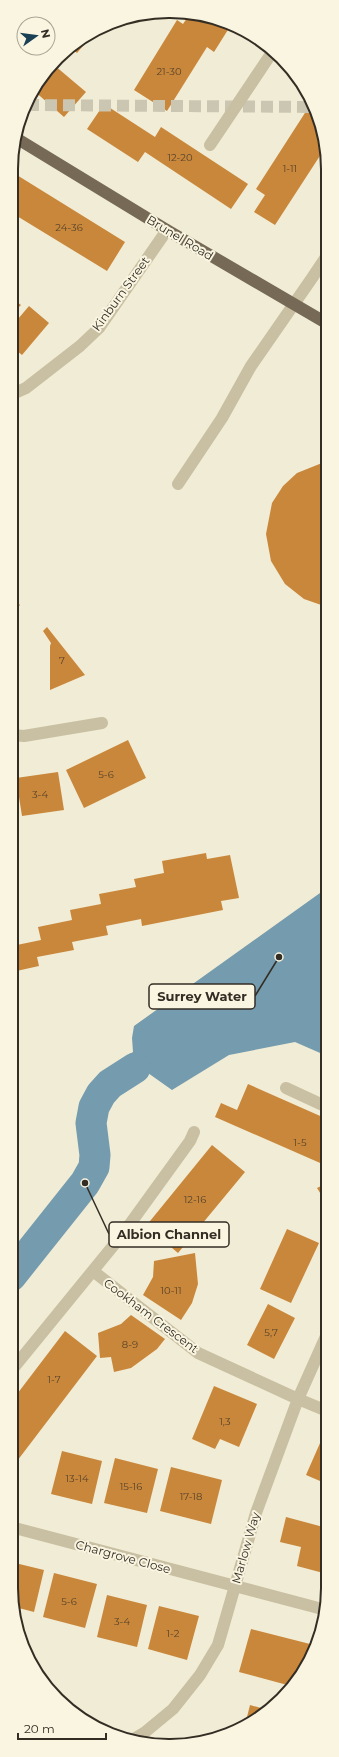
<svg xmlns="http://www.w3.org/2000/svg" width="339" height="1757" font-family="Montserrat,sans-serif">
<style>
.water{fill:#749bae}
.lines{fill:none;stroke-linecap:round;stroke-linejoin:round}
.canal{stroke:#749bae;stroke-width:31}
.building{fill:#c9873b}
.major-tunnel{stroke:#cbc6b2;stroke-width:12;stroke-dasharray:12 6;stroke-linecap:butt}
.minor{stroke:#c9bfa2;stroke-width:12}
.major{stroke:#766955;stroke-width:12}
.labels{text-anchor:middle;stroke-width:4;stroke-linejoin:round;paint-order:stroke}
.number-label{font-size:10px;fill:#58442a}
.street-label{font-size:12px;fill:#332d24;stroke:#f9f5e1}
.rim{fill:none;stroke:#332d24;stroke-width:2}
.leader{fill:none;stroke:#332d24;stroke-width:1.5}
.callout-dot{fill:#332d24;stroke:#f9f5e1;stroke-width:1.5}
.callout{fill:#f9f5e1;stroke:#332d24;stroke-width:1.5}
.callout-label{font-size:13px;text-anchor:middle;font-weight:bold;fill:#332d24}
</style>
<rect width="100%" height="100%" fill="#f1ecd5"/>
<path class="water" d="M327 888V1056L295 1042 229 1055 172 1090 148 1073 142 1077 128 1056 133 1052 132 1038 134 1026Z"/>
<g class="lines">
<path class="canal" d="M11 1276 85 1183 94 1167 95 1155 91 1123 94 1107 101 1094 110 1084 135 1068"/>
</g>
<path class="building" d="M191 12 231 25 214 52 207 47 167 111 134 90 177 20 183 24Z
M94 33 77 53 70 47 73 44Z
M54 65 86 92 64 117 33 90Z
M312 102 316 109 325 148 275 225 254 212 265 195 256 189Z
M104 104 155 137 161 127 248 184 231 209 145 152 138 162 87 129Z
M12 172 125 242 107 271 12 213Z
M12 298 21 305 12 314Z
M29 306 49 323 22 355 12 347V326Z
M327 461V607L304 599 285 584 271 561 266 534 272 503 283 486 297 473Z
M12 598 20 605 12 614Z
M47 627 85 675 50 690V646L51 643 43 631Z
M128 740 146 778 84 808 66 770Z
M58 772 64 810 22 816 16 778Z
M206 853 207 859 230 855 239 898 221 901 223 910 142 926 141 919 106 926 108 935 72 942 74 950 37 957 39 966 12 972V946L41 940 38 927 72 920 70 910 101 904 99 894 136 887 134 879 164 873 162 861Z
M248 1084 327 1119V1166L215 1117 221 1103 237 1110Z
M212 1145 245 1172 178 1253 146 1226Z
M327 1183V1204L317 1188Z
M287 1229 319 1243 291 1303 260 1289Z
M195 1253 198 1284 192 1303 181 1320 143 1295 153 1277 154 1261Z
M268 1304 295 1318 274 1359 247 1345Z
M131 1315 165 1339 157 1349 131 1368 114 1372 111 1357 100 1358 98 1333 121 1324Z
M65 1331 97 1356 11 1469V1402Z
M214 1386 257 1404 239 1447 220 1439 215 1449 192 1439Z
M324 1434 327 1435V1484L306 1475Z
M62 1451 102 1461 92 1504 51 1494Z
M115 1458 158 1469 147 1513 104 1503Z
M171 1467 222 1480 211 1524 160 1511Z
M286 1517 327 1528V1574L297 1566 301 1547 280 1542Z
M11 1562 44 1570 34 1612 15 1607 11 1588Z
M54 1573 97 1584 85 1628 43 1617Z
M107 1595 147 1605 137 1647 97 1637Z
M159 1606 199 1616 187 1660 148 1649Z
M251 1629 314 1645 307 1667 291 1686 239 1672Z
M250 1705 268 1710 245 1723 246 1721Z"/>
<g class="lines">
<path class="major-tunnel" d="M27 105 315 107"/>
<path class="minor" d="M210 145 273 51
M12 392H17L26 388 80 346 99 328 167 230
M178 484 222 418 251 366 312 278 328 254
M12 735 24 736 102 723
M286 1088 327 1107
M93 1271 198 1353 298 1399 327 1411
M11 1371 122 1235 190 1141 194 1132
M11 1527 326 1610
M134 1739 144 1733 173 1709 200 1675 218 1645 256 1513 298 1399 327 1334"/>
<path class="major" d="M16 138 167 230 328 324"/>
</g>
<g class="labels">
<g class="number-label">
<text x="169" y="75">21-30</text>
<text x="180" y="161">12-20</text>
<text x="290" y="172">1-11</text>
<text x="69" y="231">24-36</text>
<text x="62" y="664">7</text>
<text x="106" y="778">5-6</text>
<text x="40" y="798">3-4</text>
<text x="300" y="1146">1-5</text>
<text x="195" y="1203">12-16</text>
<text x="171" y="1294">10-11</text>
<text x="271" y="1336">5,7</text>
<text x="130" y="1348">8-9</text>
<text x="54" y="1383">1-7</text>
<text x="225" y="1425">1,3</text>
<text x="77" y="1482">13-14</text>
<text x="131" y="1490">15-16</text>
<text x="191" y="1500">17-18</text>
<text x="69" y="1605">5-6</text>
<text x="122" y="1625">3-4</text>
<text x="173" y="1637">1-2</text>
</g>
<g class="street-label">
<text transform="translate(180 238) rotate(31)" y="4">Brunel Road</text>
<text transform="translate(121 294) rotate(-54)" y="4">Kinburn Street</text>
<text transform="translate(151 1316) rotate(37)" y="4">Cookham Crescent</text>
<text transform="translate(246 1548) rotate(-74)" y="4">Marlow Way</text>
<text transform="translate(123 1557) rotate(15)" y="4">Chargrove Close</text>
</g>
</g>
<path d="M0 0H339V1757H0ZM169 18H170A151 151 0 0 1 321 169V1588A151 151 0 0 1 170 1739H169A151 151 0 0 1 18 1588V169A151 151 0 0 1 169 18Z" fill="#f9f5e1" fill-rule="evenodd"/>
<path class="rim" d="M169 18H170A151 151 0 0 1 321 169V1588A151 151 0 0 1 170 1739H169A151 151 0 0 1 18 1588V169A151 151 0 0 1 169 18Z"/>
<path class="leader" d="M279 957L255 996M85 1183L109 1234"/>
<g class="callout-dot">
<circle cx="279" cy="957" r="4"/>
<circle cx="85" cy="1183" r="4"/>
</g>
<g class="callout">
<rect x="149" y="984" width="106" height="25" rx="4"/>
<rect x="109" y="1222" width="120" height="25" rx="4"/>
</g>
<g class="callout-label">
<text x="202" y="1001">Surrey Water</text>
<text x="169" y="1239">Albion Channel</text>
</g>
<g transform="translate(36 36) rotate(76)"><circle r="19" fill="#f9f5e1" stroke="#aaa595"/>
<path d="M0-3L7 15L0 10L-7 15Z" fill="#194055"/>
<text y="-6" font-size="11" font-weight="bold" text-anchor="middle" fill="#332d24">N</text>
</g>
<path d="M18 1733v6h88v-6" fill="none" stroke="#332d24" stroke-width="2"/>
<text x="24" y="1733" font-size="12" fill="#332d24" stroke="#f9f5e1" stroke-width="3" paint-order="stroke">20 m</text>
</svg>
